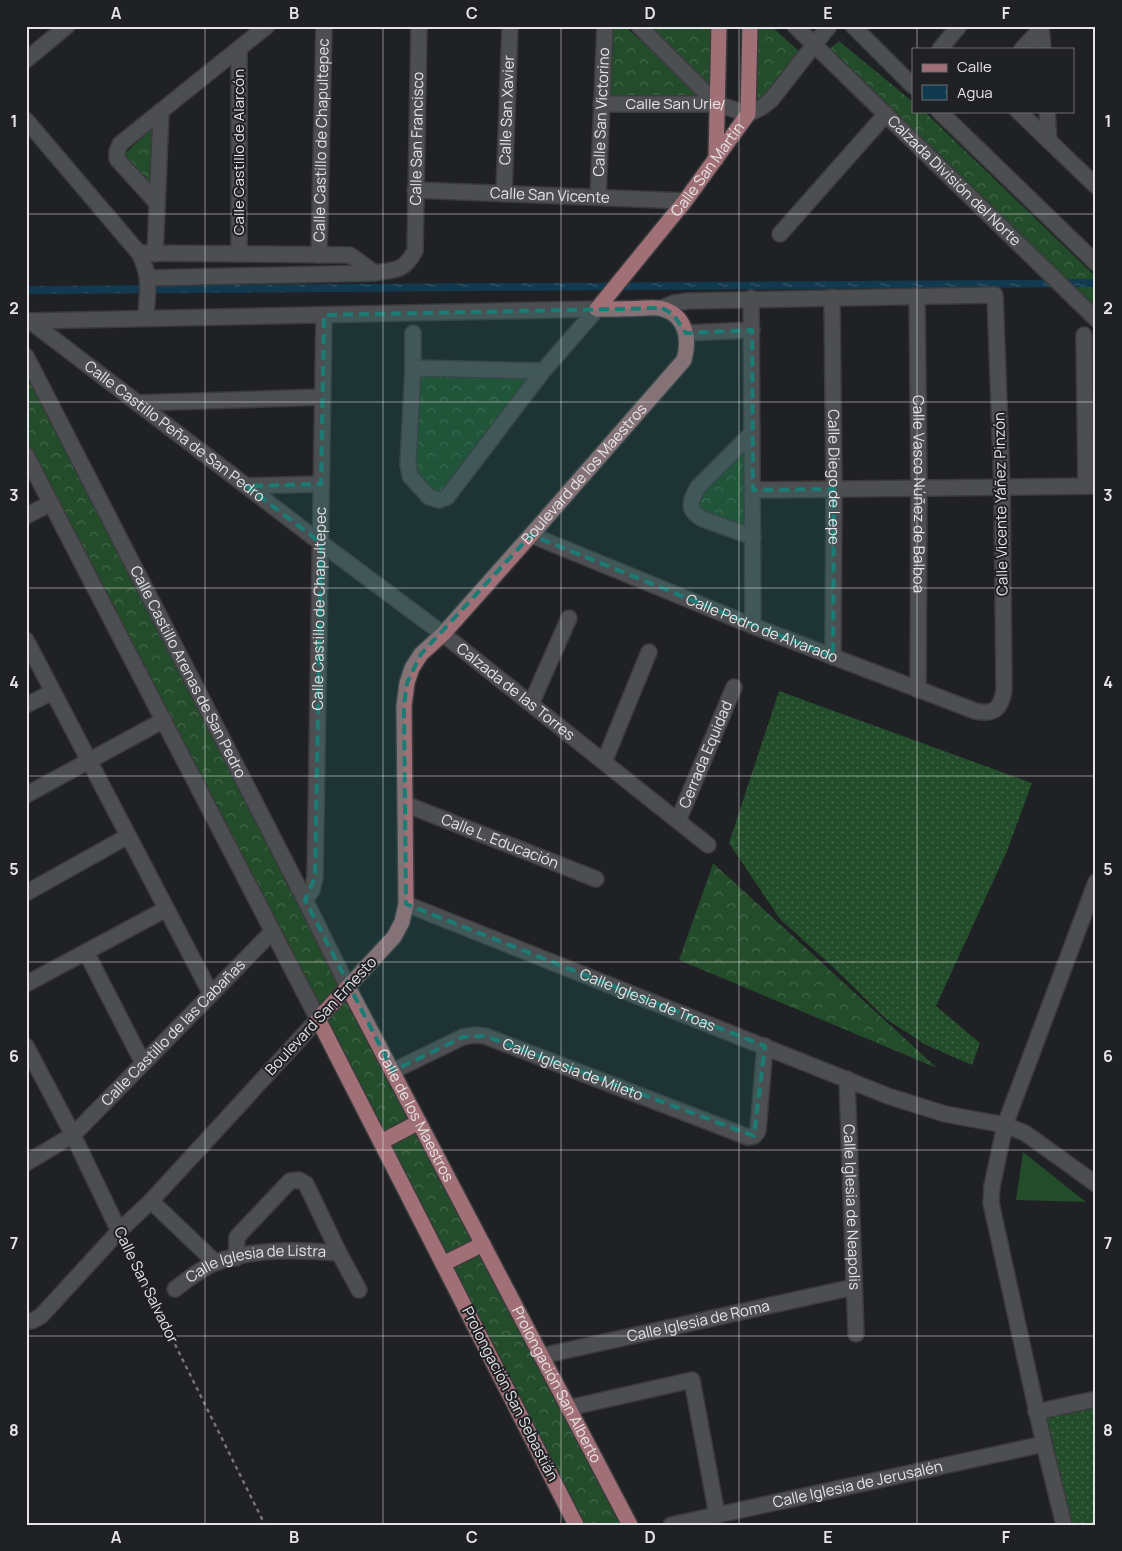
<svg xmlns="http://www.w3.org/2000/svg" width="1122" height="1551" font-family="Manrope,sans-serif">
<style>
.grass{fill:url(#grass-dots)}
.forest{fill:url(#forest-crowns)}
.garden{fill:#234c2b}
.water{fill:url(#water-ripples)}
.lines{fill:none;stroke-linecap:round;stroke-linejoin:round}
.minor-casing{stroke:#3a3b3d;stroke-width:18}
.major-casing{stroke:#3a3b3d;stroke-width:18}
.path{stroke:#757578;stroke-width:2.5;stroke-dasharray:4 4;stroke-linecap:butt}
.minor{stroke:#4d4e51;stroke-width:15}
.major{stroke:#a17077;stroke-width:15}
.marked{fill:#1a7c74;fill-opacity:0.2;stroke:#1a7c74;stroke-width:4;stroke-dasharray:10 6;stroke-linejoin:round}
.grid{fill:none;stroke:#e5e5e7;stroke-width:1;stroke-opacity:0.55}
.labels{text-anchor:middle;stroke-width:4;stroke-linejoin:round;paint-order:stroke}
.street-label{font-size:15px;fill:#e5e5e7;stroke:#202124}
.neatline{fill:none;stroke:#e5e5e7;stroke-width:2}
.grid-label{font-size:16px;text-anchor:middle;font-weight:bold;fill:#e5e5e7}
</style>
<defs>
<pattern id="grass-dots" width="8" height="8" patternUnits="userSpaceOnUse" patternTransform="scale(1.25)"><rect width="8" height="8" fill="#234c2b"/><path d="M2 2h.1M6 6h.1" fill="none" stroke="#43664a" stroke-width="1.8" stroke-linecap="round"/></pattern>
<pattern id="forest-crowns" width="20" height="18" patternUnits="userSpaceOnUse" patternTransform="scale(1.25)"><rect width="20" height="18" fill="#234c2b"/><path d="M2 6a3 3 0 1 1 6 0M12 15a3 3 0 1 1 6 0" fill="none" stroke="#43664a"/></pattern>
<pattern id="water-ripples" width="26" height="14" patternUnits="userSpaceOnUse" patternTransform="scale(1.25)"><rect width="26" height="14" fill="#113a50"/><path d="M2 4q2-2 4 0t4 0M15 11q2-2 4 0t4 0" fill="none" stroke="#345669"/></pattern>
</defs>
<rect width="100%" height="100%" fill="#202124"/>
<path class="grass" d="M779 691 1032 783 1007 851 936 1006 980 1043 972 1065 926 1045 886 1019 832 966 780 919 729 843Z
M1096 1407V1525H1071L1042 1417Z"/>
<path class="forest" d="M609 26H625L706 101 605 100Z
M647 26H711L709 88Z
M758 26H771L802 54 755 107Z
M839 41 913 102V111H924L1096 277V310L828 50Z
M154 125 152 190 121 158Z
M26 362 625 1525H582L26 450Z
M417 377H534L439 495 431 491 414 474Z
M746 449 745 526 700 509 698 501 703 493Z
M713 864H714L937 1068 679 960Z"/>
<path class="garden" d="M1023 1152 1086 1202 1016 1200Z"/>
<path class="water" d="M1081 279H1096V287L26 294V286L1035 280Z"/>
<g class="lines">
<g class="minor-casing">
<g id="minor">
<path d="M639 26 717 104"/>
<path id="s1" d="M795 26 1096 319"/>
<path d="M853 26 913 86"/>
<path d="M1041 26 1043 49"/>
<path d="M239 49V254"/>
<path d="M940 49 959 26"/>
<path d="M1022 49 1041 29"/>
<path d="M26 60 67 26"/>
<path id="s2" d="M601 104H717L748 114 762 107 771 100 829 26"/>
<path d="M939 111 1096 263"/>
<path d="M1018 111 1096 186"/>
<path d="M1047 111 1049 141"/>
<path d="M26 120 139 253C152 278 147 291 146 318"/>
<path id="s3" d="M415 190 685 201"/>
<path id="s4" d="M504 194 510 26"/>
<path id="s5" d="M598 197 605 26"/>
<path d="M156 202 117 159V152L120 144 267 26"/>
<path d="M780 234 886 114"/>
<path d="M139 253 350 255 375 273"/>
<path d="M155 254 161 111"/>
<path id="s6" d="M319 255 324 26"/>
<path id="s7" d="M148 278 375 273C397 269 403 272 415 251L419 26"/>
<path id="s8" d="M917 296 919 488 918 690"/>
<path id="s9" d="M832 297 834 489 833 657"/>
<path d="M751 298 753 626"/>
<path d="M27 321 597 309"/>
<path id="s10" d="M30 321 321 543 443 634 708 845"/>
<path d="M413 333V368L408 465 410 476 429 497 439 500 447 497 543 371 597 309"/>
<path d="M686 333 752 330"/>
<path d="M1084 335 1086 486"/>
<path id="s11" d="M26 356 305 900 348 987"/>
<path d="M413 368 543 371"/>
<path d="M137 403 323 397"/>
<path d="M752 433 698 487C690 501 686 510 703 519L753 537"/>
<path d="M26 455 318 1019 151 1201 119 1231 41 1316 32 1321H26"/>
<path d="M246 486 321 484"/>
<path d="M753 490 1096 486"/>
<path d="M26 516 51 503"/>
<path id="s12" d="M531 535 753 626 975 711C994 715 1001 709 1004 690L1002 487 995 295 688 301 674 303 662 308"/>
<path d="M26 640 211 994"/>
<path d="M531 704 569 618"/>
<path d="M26 705 53 692"/>
<path d="M604 762 649 652"/>
<path d="M26 795 164 720"/>
<path id="s13" d="M405 804 596 879"/>
<path id="s14" d="M678 821 734 687"/>
<path d="M26 893 128 836"/>
<path id="s15" d="M305 900 312 890 315 877 324 315"/>
<path id="s16" d="M406 904 888 1096 945 1114 1005 1125 1025 1133 1096 1184"/>
<path d="M86 952 143 1063"/>
<path d="M26 984 166 909"/>
<path d="M26 1046 73 1135 119 1231"/>
<path id="s17" d="M393 1071 463 1037 474 1035 485 1036 748 1137 754 1136 758 1131 765 1046"/>
<path id="s18" d="M847 1079 856 1334"/>
<path id="s19" d="M26 1163 73 1135 273 931"/>
<path d="M151 1201 216 1263"/>
<path d="M236 1258 237 1237 290 1181 299 1180 306 1184 339 1253 359 1290"/>
<path id="s20" d="M175 1289C188 1279 202 1268 217 1262 256 1248 299 1250 339 1253"/>
<path id="s21" d="M541 1356 854 1287"/>
<path d="M568 1408 692 1380 717 1515"/>
<path d="M1036 1412 1096 1399"/>
<path id="s22" d="M671 1525 1044 1444"/>
<path d="M1064 1525 1044 1444 991 1203 992 1186 1005 1125 1096 882"/>
</g>
</g>
<g class="major-casing">
<g id="major">
<path d="M716 159 719 26"/>
<path id="s23" d="M597 309 685 201 748 114 750 26"/>
<path id="s24" d="M348 987 630 1525"/>
<path d="M381 1142 419 1122"/>
<path d="M443 1264 483 1244"/>
<path id="s25" d="M576 1525 318 1019 394 937 402 922 406 904 404 706 407 683 412 668 421 654 443 634 531 535 684 360C690 339 686 316 663 309 658 307 650 308 644 308 629 309 613 309 597 309"/>
</g>
</g>
<path class="path" d="M125 1244 265 1525"/>
<use href="#minor" class="minor"/>
<use href="#major" class="major"/>
</g>
<path class="marked" d="M662 308 673 314 686 333 752 330 753 490 834 489 833 657 531 535 421 654 407 683 404 706 406 904 765 1046 754 1136 485 1036 463 1037 393 1071 305 900 315 877 321 543 246 486 321 484 324 315Z"/>
<path class="grid" d="M205 26V1525M383 26V1525M561 26V1525M739 26V1525M917 26V49M917 111V1525M26 214H1096M26 402H1096M26 588H1096M26 776H1096M26 962H1096M26 1150H1096M26 1336H1096"/>
<g class="labels">
<g class="street-label">
<text dy="5" stroke="none"><textPath href="#s2" startOffset="74">Calle San Uriel</textPath></text>
<text dy="5" stroke="none"><textPath href="#s4" startOffset="84">Calle San Xavier</textPath></text>
<text dy="5" stroke="none"><textPath href="#s5" startOffset="85">Calle San Victorino</textPath></text>
<text dy="5" stroke="none"><textPath href="#s7" startOffset="388">Calle San Francisco</textPath></text>
<text dy="5" stroke="none"><textPath href="#s6" startOffset="115">Calle Castillo de Chapultepec</textPath></text>
<text transform="translate(239 152) rotate(-90)" y="5">Calle Castillo de Alarcón</text>
<text dy="5" stroke="none"><textPath href="#s23" startOffset="178">Calle San Martín</textPath></text>
<text dy="5" stroke="none"><textPath href="#s1" startOffset="222">Calzada División del Norte</textPath></text>
<text dy="5" stroke="none"><textPath href="#s3" startOffset="135">Calle San Vicente</textPath></text>
<text dy="5" stroke="none"><textPath href="#s10" startOffset="182">Calle Castillo Peña de San Pedro</textPath></text>
<text dy="5" stroke="none"><textPath href="#s25" startOffset="1212">Boulevard de los Maestros</textPath></text>
<text dy="5" stroke="none"><textPath href="#s9" startOffset="180">Calle Diego de Lepe</textPath></text>
<text dy="5" stroke="none"><textPath href="#s8" startOffset="198">Calle Vasco Núñez de Balboa</textPath></text>
<text transform="translate(1001 504) rotate(-91)" y="5">Calle Vicente Yáñez Pinzón</text>
<text dy="5" stroke="none"><textPath href="#s15" startOffset="294">Calle Castillo de Chapultepec</textPath></text>
<text dy="5" stroke="none"><textPath href="#s12" startOffset="249">Calle Pedro de Alvarado</textPath></text>
<text dy="5" stroke="none"><textPath href="#s11" startOffset="355">Calle Castillo Arenas de San Pedro</textPath></text>
<text dy="5" stroke="none"><textPath href="#s10" startOffset="611">Calzada de las Torres</textPath></text>
<text dy="5" stroke="none"><textPath href="#s14" startOffset="72">Cerrada Equidad</textPath></text>
<text dy="5" stroke="none"><textPath href="#s13" startOffset="102">Calle L. Educación</textPath></text>
<text dy="5" stroke="none"><textPath href="#s16" startOffset="260">Calle Iglesia de Troas</textPath></text>
<text transform="translate(321 1016) rotate(-47)" y="5">Boulevard San Ernesto</text>
<text dy="5" stroke="none"><textPath href="#s19" startOffset="198">Calle Castillo de las Cabañas</textPath></text>
<text dy="5" stroke="none"><textPath href="#s17" startOffset="194">Calle Iglesia de Mileto</textPath></text>
<text dy="5" stroke="none"><textPath href="#s24" startOffset="145">Calle de los Maestros</textPath></text>
<text dy="5" stroke="none"><textPath href="#s18" startOffset="128">Calle Iglesia de Neapolis</textPath></text>
<text dy="5" stroke="none"><textPath href="#s20" startOffset="88">Calle Iglesia de Listra</textPath></text>
<text transform="translate(146 1285) rotate(64)" y="5">Calle San Salvador</text>
<text dy="5" stroke="none"><textPath href="#s21" startOffset="161">Calle Iglesia de Roma</textPath></text>
<text dy="5" stroke="none"><textPath href="#s24" startOffset="449">Prolongación San Alberto</textPath></text>
<text transform="translate(510 1394) rotate(63)" y="5">Prolongación San Sebastián</text>
<text dy="5" stroke="none"><textPath href="#s22" startOffset="191">Calle Iglesia de Jerusalén</textPath></text>
</g>
</g>
<rect width="1122" height="1551" fill="none" stroke="#202124" stroke-width="55"/>
<rect x="912" y="48" width="162" height="65" fill="#202124" stroke="#6f6f72"/>
<rect x="922" y="64" width="25" height="8" fill="#a17077" stroke="#6f6f72"/>
<text x="957" y="72" font-size="15" fill="#e5e5e7">Calle</text>
<rect x="922" y="85" width="25" height="15" fill="url(#water-ripples)" stroke="#6f6f72"/>
<text x="957" y="98" font-size="15" fill="#e5e5e7">Agua</text>
<rect x="28" y="28" width="1066" height="1496" class="neatline"/>
<g class="grid-label">
<text x="116" y="19">A</text>
<text x="294" y="19">B</text>
<text x="472" y="19">C</text>
<text x="650" y="19">D</text>
<text x="828" y="19">E</text>
<text x="1006" y="19">F</text>
<text x="14" y="127">1</text>
<text x="1108" y="127">1</text>
<text x="14" y="314">2</text>
<text x="1108" y="314">2</text>
<text x="14" y="501">3</text>
<text x="1108" y="501">3</text>
<text x="14" y="688">4</text>
<text x="1108" y="688">4</text>
<text x="14" y="875">5</text>
<text x="1108" y="875">5</text>
<text x="14" y="1062">6</text>
<text x="1108" y="1062">6</text>
<text x="14" y="1249">7</text>
<text x="1108" y="1249">7</text>
<text x="14" y="1436">8</text>
<text x="1108" y="1436">8</text>
<text x="116" y="1543">A</text>
<text x="294" y="1543">B</text>
<text x="472" y="1543">C</text>
<text x="650" y="1543">D</text>
<text x="828" y="1543">E</text>
<text x="1006" y="1543">F</text>
</g>
</svg>
